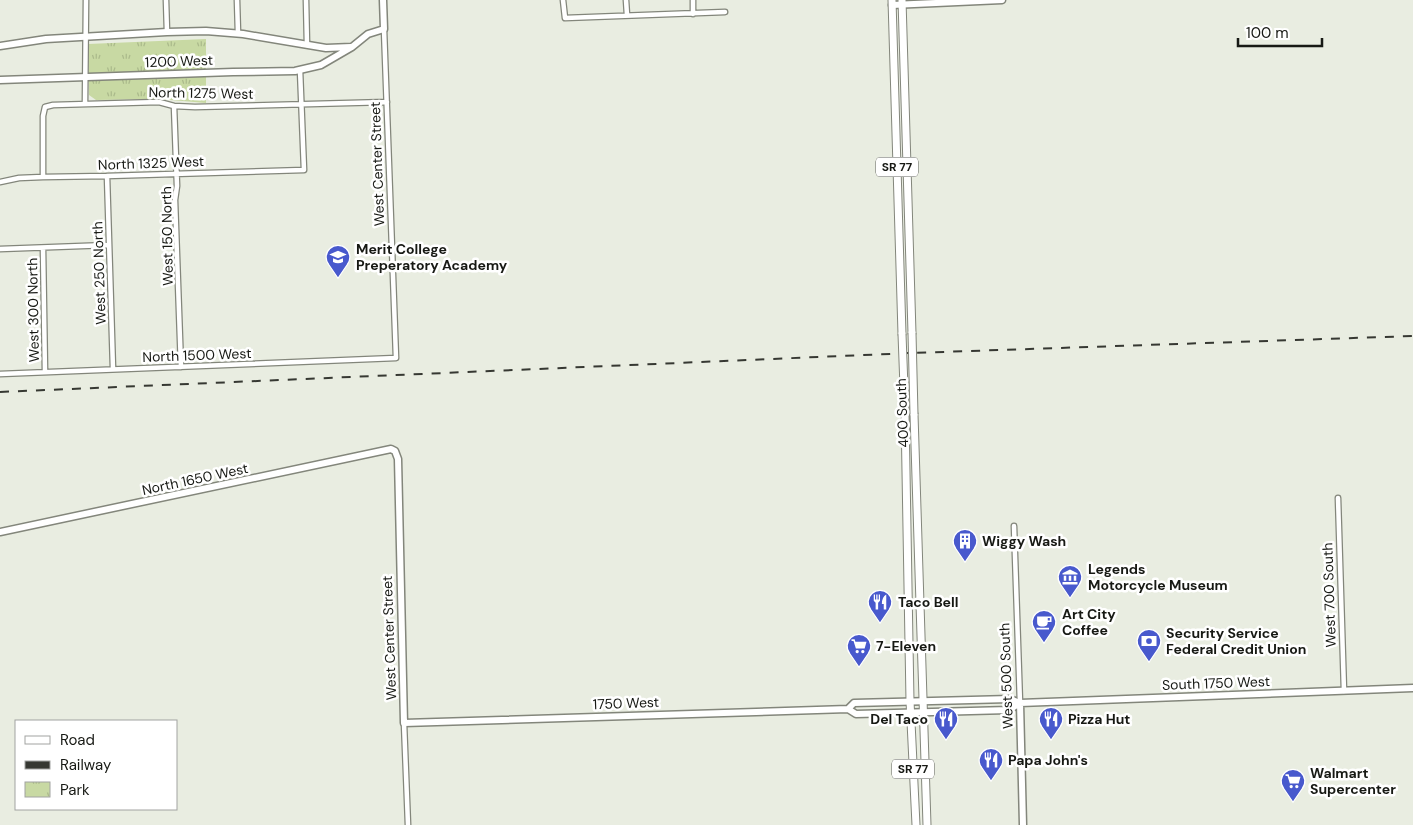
<svg xmlns="http://www.w3.org/2000/svg" width="1413" height="825" font-family="'DM Sans',sans-serif">
<style>
.park{fill:url(#park-tufts)}
.lines{fill:none;stroke-linecap:round;stroke-linejoin:round}
.street-casing{stroke:#83867b;stroke-width:7}
.secondary-casing{stroke:#83867b;stroke-width:9}
.primary-casing{stroke:#83867b;stroke-width:9}
.street{stroke:#fff;stroke-width:4.5}
.secondary{stroke:#fff;stroke-width:6}
.primary{stroke:#fff;stroke-width:7}
.rail{stroke:#363832;stroke-width:2;stroke-dasharray:9 9;stroke-linecap:butt}
.primary-bridge-casing{stroke:#83867b;stroke-width:9;stroke-linecap:butt}
.primary-bridge{stroke:#fff;stroke-width:7}
.labels{text-anchor:middle;stroke-width:5;stroke-linejoin:round;paint-order:stroke}
.shield{fill:#fff;stroke:#5d5e5a;stroke-width:1}
.shield-label{font-size:12px;font-weight:bold;fill:#171914}
.street-label{font-size:14px;fill:#171914;stroke:#fff}
.poi-label{font-size:14px;font-weight:bold;fill:#171914;stroke:#fff;text-anchor:start}
</style>
<defs>
<pattern id="park-tufts" width="24" height="20" patternUnits="userSpaceOnUse" patternTransform="scale(1.25)"><rect width="24" height="20" fill="#c8d9a3"/><path d="M3 7l-1-3M5 7V3M7 7l1-3M15 17l-1-3M17 17v-4M19 17l1-3" fill="none" stroke="#abba8b"/></pattern>
</defs>
<rect width="100%" height="100%" fill="#e9ede1"/>
<path class="park" d="M206 39V103L159 99 96 100 89 95 88 44Z"/>
<g class="lines">
<g class="street-casing">
<path id="street" d="M166 0 167 32
M237 0 238 33
M306 0 307 45
M563 0 565 18 725 12
M626 0 627 15
M693 0V14
M85 104 86 0
M174 106 177 186 175 200 181 367
M107 176 113 369
M43 177V116L45 107 53 105 159 102 174 106 195 107 387 102
M0 182 19 178 43 177 107 176 304 170 300 70
M43 248 45 372
M0 249 109 245
M0 374 396 358 384 29
M1338 498 1344 691
M1014 526 1020 703
M404 723 408 825"/>
</g>
<g class="secondary-casing">
<path id="secondary" d="M892 5 1002 0
M0 46 46 39 167 32 206 31 243 34 326 48 351 47
M0 80 233 72 295 71 321 65 352 47 368 34 384 29 383 0
M0 532 391 449 395 451 398 459 404 723 848 709 856 714 1009 710 1020 703
M1020 703 1023 825
M848 709 854 703 1010 699 1020 703 1413 688"/>
</g>
<g class="primary-casing">
<path id="primary" d="M892 0 902 334
M902 0 912 333
M905 414 910 701 916 825
M914 414 927 825"/>
</g>
<use href="#street" class="street"/>
<use href="#secondary" class="secondary"/>
<use href="#primary" class="primary"/>
<path class="rail" d="M0 392 911 353 1413 336"/>
<g class="primary-bridge-casing">
<path id="primary-bridge" d="M912 333 914 414
M902 334 905 414"/>
</g>
<use href="#primary-bridge" class="primary-bridge"/>
</g>
<defs>
<g id="school-pin" transform="scale(1.25)"><path d="M0 17L-7.5 6A9.5 9.5 0 1 1 7.5 6Z" fill="#4859cd" stroke="#fff"/><path d="M0-5L7-2L0 1L-7-2ZM-4 1L0 2.5L4 1V4Q0 6-4 4Z" fill="#fff"/></g>
<g id="building-pin" transform="scale(1.25)"><path d="M0 17L-7.5 6A9.5 9.5 0 1 1 7.5 6Z" fill="#4859cd" stroke="#fff"/><path d="M-4-6H4V6H1V3H-1V6H-4ZM-2.5-4.3h1.7v1.8h-1.7ZM.8-4.3h1.7v1.8H.8ZM-2.5-1h1.7V.8h-1.7ZM.8-1h1.7V.8H.8Z" fill="#fff"/></g>
<g id="museum-pin" transform="scale(1.25)"><path d="M0 17L-7.5 6A9.5 9.5 0 1 1 7.5 6Z" fill="#4859cd" stroke="#fff"/><path d="M0-6L6-3V-2H-6V-3ZM-5-1h2V3h-2ZM-1-1h2V3h-2ZM3-1h2V3H3ZM-6 4H6V6H-6Z" fill="#fff"/></g>
<g id="restaurant-pin" transform="scale(1.25)"><path d="M0 17L-7.5 6A9.5 9.5 0 1 1 7.5 6Z" fill="#4859cd" stroke="#fff"/><path d="M-5-6h1v4h1v-4h1v4h1v-4h1v5L-1.5 .5V6h-2V.5L-5-1ZM5-6V6H3V1.5H1.5Q1.5-4 5-6Z" fill="#fff"/></g>
<g id="cafe-pin" transform="scale(1.25)"><path d="M0 17L-7.5 6A9.5 9.5 0 1 1 7.5 6Z" fill="#4859cd" stroke="#fff"/><path d="M-5.5-4.5H6V0H3Q3 3.5 0 3.5H-2.5Q-5.5 3.5-5.5 0ZM3-3.2v2h1.7v-2ZM-6 4.5H4V6H-6Z" fill="#fff"/></g>
<g id="bank-pin" transform="scale(1.25)"><path d="M0 17L-7.5 6A9.5 9.5 0 1 1 7.5 6Z" fill="#4859cd" stroke="#fff"/><path d="M-6-4H6V4H-6ZM0-2.3a2.3 2.3 0 1 0 0 4.6a2.3 2.3 0 1 0 0-4.6Z" fill="#fff"/></g>
<g id="supermarket-pin" transform="scale(1.25)"><path d="M0 17L-7.5 6A9.5 9.5 0 1 1 7.5 6Z" fill="#4859cd" stroke="#fff"/><path d="M-6-5.5h2.5l.6 2H6L4.5 2H-2.5L-4.4-4H-6ZM-1.5 3.2a1.3 1.3 0 1 0 .1 0ZM3 3.2a1.3 1.3 0 1 0 .1 0Z" fill="#fff"/></g>
</defs>
<g fill-rule="evenodd">
<use href="#school-pin" x="338" y="257"/>
<use href="#building-pin" x="965" y="541"/>
<use href="#museum-pin" x="1070" y="577"/>
<use href="#restaurant-pin" x="880" y="602"/>
<use href="#cafe-pin" x="1044" y="622"/>
<use href="#bank-pin" x="1149" y="641"/>
<use href="#supermarket-pin" x="859" y="646"/>
<use href="#restaurant-pin" x="946" y="719"/>
<use href="#restaurant-pin" x="1051" y="719"/>
<use href="#restaurant-pin" x="991" y="760"/>
<use href="#supermarket-pin" x="1293" y="781"/>
</g>
<g class="labels">
<g class="shield">
<rect x="876" y="157.5" width="42" height="19" rx="4"/>
<rect x="892" y="759.5" width="42" height="19" rx="4"/>
</g>
<g class="shield-label">
<text x="897" y="171">SR 77</text>
<text x="913" y="773">SR 77</text>
</g>
<g class="street-label">
<text transform="translate(179 61) rotate(-2)" y="5">1200 West</text>
<text transform="translate(201 93) rotate(1)" y="5">North 1275 West</text>
<text transform="translate(151 163) rotate(-2)" y="5">North 1325 West</text>
<text transform="translate(377 164) rotate(-92)" y="5">West Center Street</text>
<text transform="translate(167 236) rotate(-91)" y="5">West 150 North</text>
<text transform="translate(99 273) rotate(-92)" y="5">West 250 North</text>
<text transform="translate(33 310) rotate(-91)" y="5">West 300 North</text>
<text transform="translate(197 355) rotate(-2)" y="5">North 1500 West</text>
<text transform="translate(902 413) rotate(-92)" y="5">400 South</text>
<text transform="translate(195 479) rotate(-12)" y="5">North 1650 West</text>
<text transform="translate(1329 595) rotate(-92)" y="5">West 700 South</text>
<text transform="translate(389 638) rotate(-92)" y="5">West Center Street</text>
<text transform="translate(1006 676) rotate(-92)" y="5">West 500 South</text>
<text transform="translate(1216 683) rotate(-2)" y="5">South 1750 West</text>
<text transform="translate(626 703) rotate(-2)" y="5">1750 West</text>
</g>
<g class="poi-label">
<text x="356" y="254">Merit College<tspan x="356" dy="16">Preperatory Academy</tspan></text>
<text x="982" y="546">Wiggy Wash</text>
<text x="1088" y="574">Legends<tspan x="1088" dy="16">Motorcycle Museum</tspan></text>
<text x="898" y="607">Taco Bell</text>
<text x="1062" y="619">Art City<tspan x="1062" dy="16">Coffee</tspan></text>
<text x="1166" y="638">Security Service<tspan x="1166" dy="16">Federal Credit Union</tspan></text>
<text x="876" y="651">7-Eleven</text>
<text x="928" y="724" text-anchor="end">Del Taco</text>
<text x="1068" y="724">Pizza Hut</text>
<text x="1008" y="765">Papa John's</text>
<text x="1310" y="778">Walmart<tspan x="1310" dy="16">Supercenter</tspan></text>
</g>
</g>
<rect x="15" y="720" width="162" height="90" fill="#ffffff" stroke="#a2a3a1"/>
<rect x="25" y="736" width="25" height="8" fill="#ffffff" stroke="#a2a3a1"/>
<text x="60" y="745" font-size="15" fill="#171914">Road</text>
<rect x="25" y="761" width="25" height="8" fill="#363832" stroke="#a2a3a1"/>
<text x="60" y="770" font-size="15" fill="#171914">Railway</text>
<rect x="25" y="782" width="25" height="15" fill="url(#park-tufts)" stroke="#a2a3a1"/>
<text x="60" y="795" font-size="15" fill="#171914">Park</text>
<path d="M1238 38v8h84v-8" fill="none" stroke="#171914" stroke-width="2.5"/>
<text x="1246" y="38" font-size="15" fill="#171914" stroke="#ffffff" stroke-width="4" paint-order="stroke">100 m</text>
</svg>
